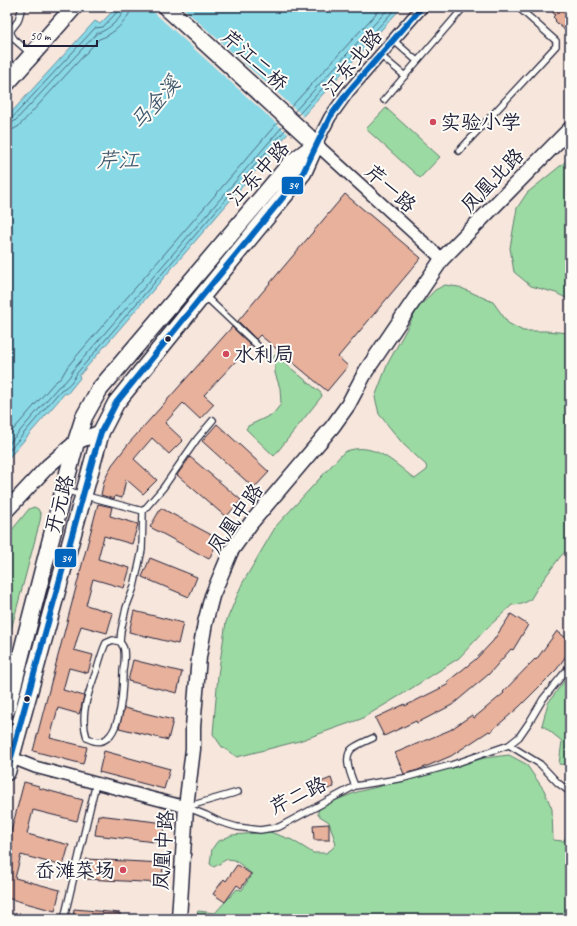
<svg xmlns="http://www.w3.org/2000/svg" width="577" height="926" font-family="Caveat,'LXGW WenKai TC',sans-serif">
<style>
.green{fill:#9bdaa2;stroke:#5e7e6e}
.water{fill:#89d8e6;stroke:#608fa2}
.pier{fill:#f6e6dc}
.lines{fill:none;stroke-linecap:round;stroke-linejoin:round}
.shore{stroke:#4b6b7f;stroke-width:1}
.building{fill:#e7b19c;stroke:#22223b}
.service-casing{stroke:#22223b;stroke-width:8}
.minor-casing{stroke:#22223b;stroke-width:14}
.tertiary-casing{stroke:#22223b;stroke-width:17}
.secondary-casing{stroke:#22223b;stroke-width:19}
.service{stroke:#fdfcf7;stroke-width:5.5}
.minor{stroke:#fdfcf7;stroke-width:11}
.tertiary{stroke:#fdfcf7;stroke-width:14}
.secondary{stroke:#fdfcf7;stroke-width:16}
.bus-1-casing{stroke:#fdfcf7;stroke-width:9}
.bus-1{stroke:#0065bd;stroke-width:6}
.poi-dot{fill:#d1495b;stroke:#fdfcf7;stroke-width:1.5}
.bus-dot{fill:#22223b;stroke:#fdfcf7;stroke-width:1.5}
.labels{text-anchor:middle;stroke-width:4;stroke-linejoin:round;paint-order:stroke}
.street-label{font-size:20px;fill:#22223b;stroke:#fdfcf7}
.poi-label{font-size:20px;fill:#22223b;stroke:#fdfcf7;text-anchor:start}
.water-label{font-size:21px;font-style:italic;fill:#41596e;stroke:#fdfcf7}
.line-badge{stroke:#fdfcf7;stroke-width:1.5}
.badge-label{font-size:11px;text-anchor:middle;font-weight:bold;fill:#fff}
</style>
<rect width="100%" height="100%" fill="#f6e6dc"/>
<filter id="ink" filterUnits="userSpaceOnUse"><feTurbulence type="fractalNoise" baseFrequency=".025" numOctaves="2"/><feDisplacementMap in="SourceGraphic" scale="8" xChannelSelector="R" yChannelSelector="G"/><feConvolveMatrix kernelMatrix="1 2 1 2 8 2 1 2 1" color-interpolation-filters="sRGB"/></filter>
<g filter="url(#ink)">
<path class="green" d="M386 108 440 157 420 178 366 129Z
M570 158V300L556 293 531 286 514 272 510 248 517 208 527 193Z
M445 285 459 287 493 302 508 323 523 331H546L570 333V547L560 557 538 587 530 600 522 604 512 605 485 630 459 658 401 695 361 719 299 741 237 757 222 747 213 734 218 675 226 622 242 584 276 526 344 452C373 440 393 462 415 479L427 470 426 465 403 444 379 414 375 397 388 363 418 308 435 290Z
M275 355 321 393 322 396 274 456 246 429 248 426 273 414 281 404 280 388 275 373V364L273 357Z
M34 507 38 509 41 515 40 521 7 645V536L29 509Z
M570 673V764L568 765 559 764 562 741 542 725 548 703Z
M509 755 526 764 544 790 552 809 553 840 563 841 570 833V919H195L198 911 215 913 237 889 242 890 252 874 235 860 227 859 214 867 210 864 212 849 217 842 232 835 270 832 292 840 313 853H326L332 849 336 844 329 822 318 815V811L323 805 357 792 429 774 484 758Z"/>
<path class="water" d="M117 7H402L303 116 79 376 80 378 67 394 65 393 7 460V117L95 21 100 24Z"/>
<path class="pier" d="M148 7H182L303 116 288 134Z"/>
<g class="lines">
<path class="shore" d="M290 108 382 7
M294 112 390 7
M298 115 397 7
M7 119 12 118 95 28 103 27 118 11 120 7
M7 124 15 121 97 33C106 32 124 17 125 7
M7 130 14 129 19 126 99 39C111 36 130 20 131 7
M7 437 54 383 61 378 68 366 278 122
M7 446 58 387 64 383 70 376 73 370 283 126
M7 453 61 390C69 386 73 381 77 373L286 129"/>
</g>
<path class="building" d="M556 7H570V35L555 21 556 20 553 17 555 15 552 11Z
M345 194 421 258 338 357 348 366 327 391 260 335 256 339 238 321Z
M232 327 251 345 204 395 214 404 200 419 183 403 165 423 183 440 169 454 152 438 134 459 157 480 143 494 126 479 122 498 115 496 114 499 101 495 104 481 112 465 129 443Z
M217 424 269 472 254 488 202 441Z
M190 457 241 500 226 517 177 475Z
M98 504 112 507 110 516 138 524 132 544 104 536 98 559 130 568 124 588 93 579 86 605 113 613 107 633 81 626 74 650 93 655 88 673 69 668 63 690 84 696 81 708 79 714 58 708 50 738 87 747 83 764 33 751Z
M161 508 219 539 209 559 150 527Z
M150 558 197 577 189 597 142 577Z
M134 611 183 623 178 644 129 632Z
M511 614 528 625 513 650 511 649 489 674 452 705 417 723 416 721 384 736 375 718 405 704V706L449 684 447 682 476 659 493 641Z
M557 631 570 641V650L557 669 519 707 490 732 489 731 451 756 418 770 404 774 395 753 450 730 472 715 474 718 504 693 503 692 535 659 536 660Z
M133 660 182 672 177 693 128 681Z
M124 708 173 720 168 740 119 728Z
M104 751 170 769 164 789 99 772Z
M331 778 334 787 324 790 321 782Z
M24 782 39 786V788L83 800 77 821 33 810 27 834 69 845 63 866 21 855 15 878 60 890 55 911 7 898V847Z
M98 815 165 823 163 843 95 835Z
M329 824V840H314L313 825Z
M86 859 163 863 162 883 85 879Z
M237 865 251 874 241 888 237 885 225 902 213 894 224 879 226 881Z
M74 909 120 913V919H73Z"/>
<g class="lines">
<g class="service-casing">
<path id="service" d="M22 7 18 21 11 30V34L14 39 32 55
M393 40 417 61
M380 55 405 76
M7 61 16 69
M384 100 464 7
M459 151 556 46V41L518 7
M205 296 260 348
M64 490 143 511
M113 640 120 642C122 645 124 647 124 650 125 657 124 665 123 671 123 691 121 757 87 738 79 714 89 692 97 669 100 660 102 651 106 643Z
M120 642 121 631 126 608 134 587 142 550 143 511 163 488 197 439 213 420
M509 745 540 764 558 783 570 792
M355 786C351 776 342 756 353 748 359 744 366 741 373 738
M186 807 206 815 220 822 237 827 260 830 279 827 355 786 404 778 451 765 509 745 519 737 530 721 543 699 570 666
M186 807 238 792
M64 919 96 783"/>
</g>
<g class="minor-casing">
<path id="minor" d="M422 7 348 92 330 117 316 144 442 259
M7 756 35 767 186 807"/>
</g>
<g class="tertiary-casing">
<path id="tertiary" d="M7 510 48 466 76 442 101 432
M179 919 186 807 193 749V727L199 657 205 623 212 596 231 551 251 523 333 426 348 405 366 371 442 259 570 129"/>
</g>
<g class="secondary-casing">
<path id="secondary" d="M166 7 316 144
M7 83 74 7
M7 709 76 442 84 417 99 390 291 163 315 145
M7 772 101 432 116 403 203 295 303 173 316 144"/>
</g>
<use href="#service" class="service"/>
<use href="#minor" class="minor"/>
<use href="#tertiary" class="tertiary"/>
<use href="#secondary" class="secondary"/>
<g class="bus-1-casing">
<path id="bus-1" d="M7 772 94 455 101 432 116 403 203 295 303 173 330 117 348 92 422 7"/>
</g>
<use href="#bus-1" class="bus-1"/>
</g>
</g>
<g class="poi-dot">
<circle cx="433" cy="122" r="4"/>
<circle cx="226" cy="354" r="4"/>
<circle cx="123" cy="870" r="4"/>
</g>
<g class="bus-dot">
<circle cx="168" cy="339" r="3.5"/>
<circle cx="27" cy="699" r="3.5"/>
</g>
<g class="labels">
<g class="street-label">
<text transform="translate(255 60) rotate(42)" y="7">芹江二桥</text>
<text transform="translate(352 62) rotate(-50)" y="7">江东北路</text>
<text transform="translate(258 173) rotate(-47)" y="7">江东中路</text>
<text transform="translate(492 180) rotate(-46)" y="7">凤凰北路</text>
<text transform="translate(391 188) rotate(42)" y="7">芹一路</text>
<text transform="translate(59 504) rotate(-75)" y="7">开元路</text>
<text transform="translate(235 518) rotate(-55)" y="7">凤凰中路</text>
<text transform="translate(298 795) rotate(-26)" y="7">芹二路</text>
<text transform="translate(163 850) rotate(-86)" y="7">凤凰中路</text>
</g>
<g class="poi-label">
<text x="441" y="129">实验小学</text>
<text x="234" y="361">水利局</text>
<text x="115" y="877" text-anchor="end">岙滩菜场</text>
</g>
<g class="water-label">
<text transform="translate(155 103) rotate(-49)" y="7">马金溪</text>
<text x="118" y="167">芹江</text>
</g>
</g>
<g class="line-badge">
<rect x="281" y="176" width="23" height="19" rx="4" fill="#0065bd"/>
<rect x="54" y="548" width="23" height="20" rx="4" fill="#0065bd"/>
</g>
<g class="badge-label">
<text x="293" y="189">34</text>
<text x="66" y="562">34</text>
</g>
<rect width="577" height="926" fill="none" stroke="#fdfcf7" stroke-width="24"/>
<rect x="12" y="12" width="553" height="902" fill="none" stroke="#22223b" stroke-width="1.5" filter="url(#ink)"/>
<path d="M24 40v6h73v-6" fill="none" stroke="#22223b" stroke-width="2"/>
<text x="30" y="40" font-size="12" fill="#22223b" stroke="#fdfcf7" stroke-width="3" paint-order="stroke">50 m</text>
</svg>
